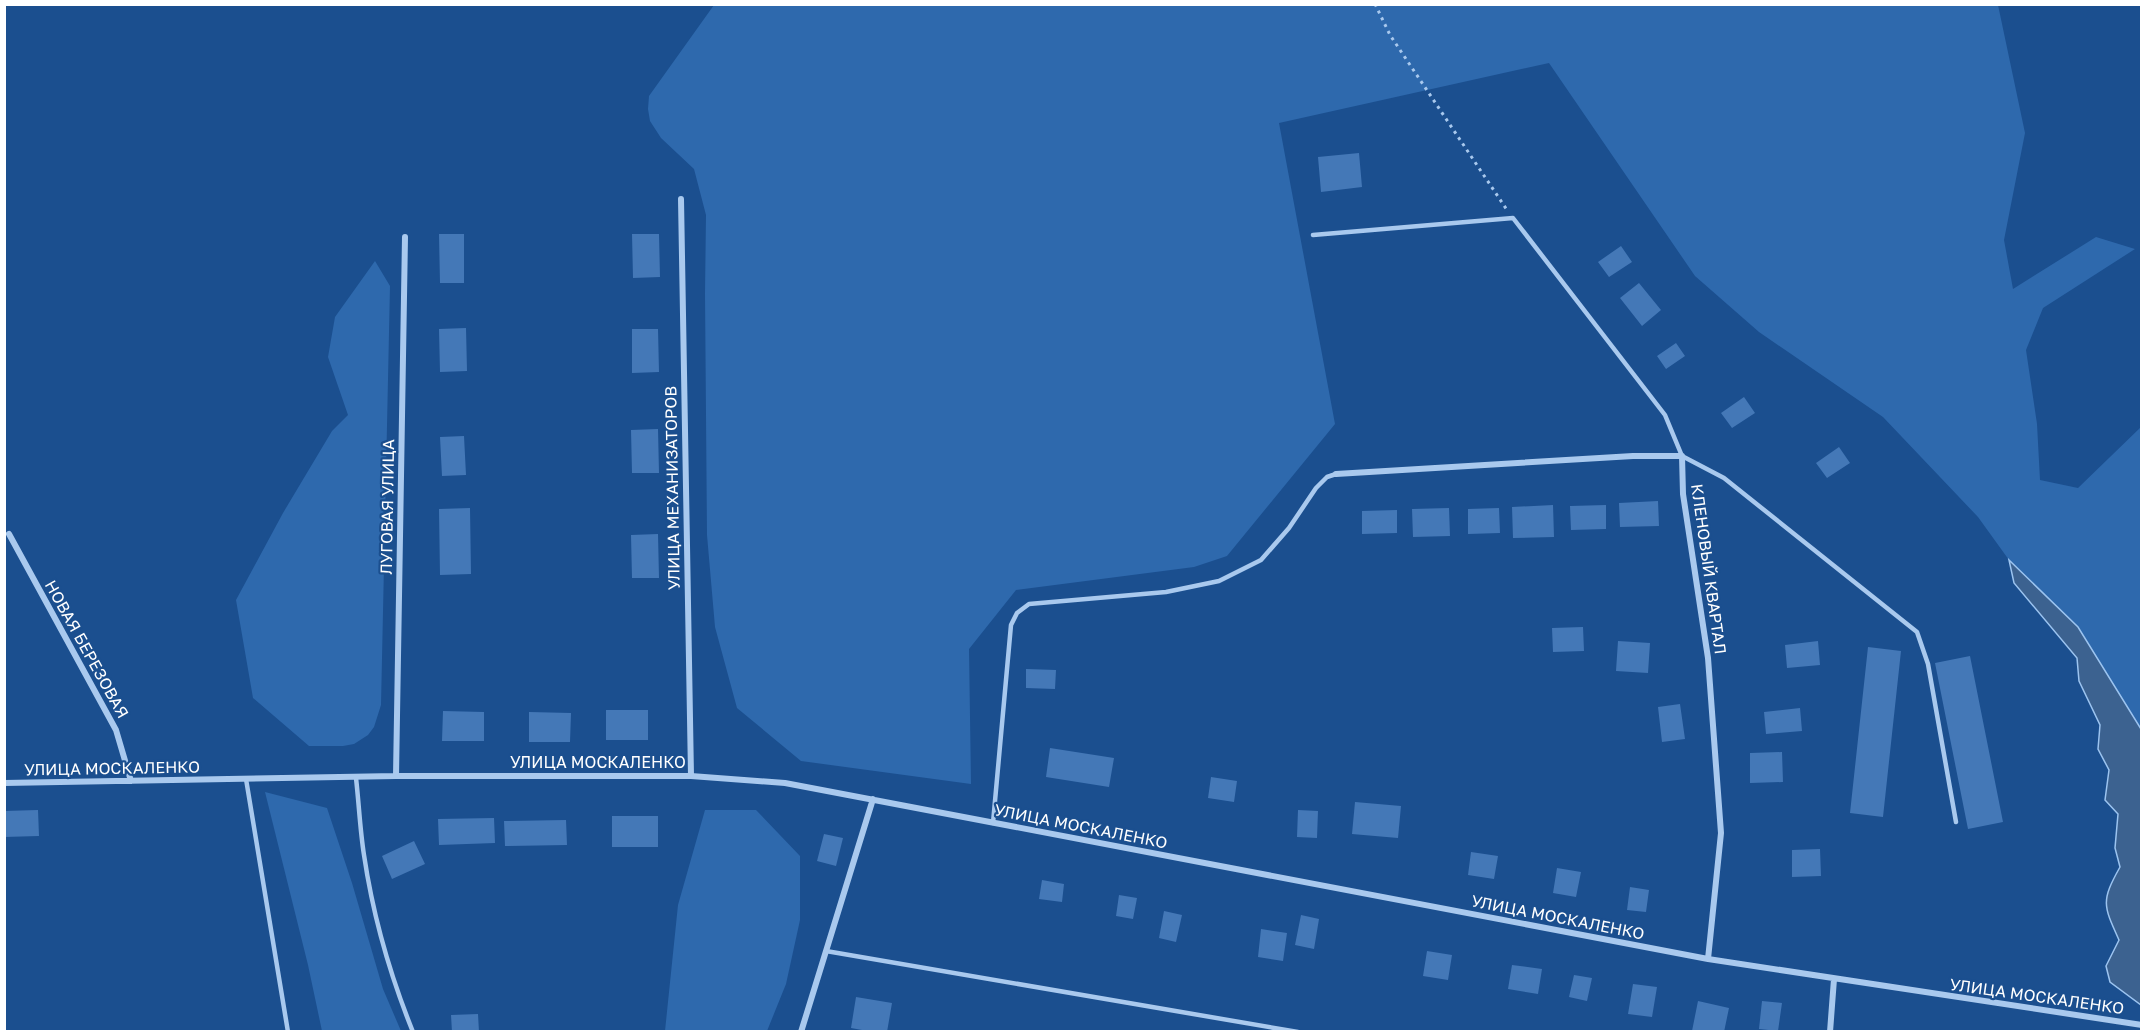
<svg xmlns="http://www.w3.org/2000/svg" width="2146" height="1036" font-family="'Golos Text',sans-serif">
<style>
.green{fill:#2e69ad}
.water{fill:#3c6290;stroke:#9cc4f0;stroke-width:1.5}
.building{fill:#4478b7}
.lines{fill:none;stroke-linecap:round;stroke-linejoin:round}
.path{stroke:#a9c9ee;stroke-width:3;stroke-dasharray:3 4.5;stroke-linecap:butt}
.service{stroke:#a9c9ee;stroke-width:4.5}
.minor{stroke:#a9c9ee;stroke-width:6}
.labels{text-anchor:middle;stroke-width:4.5;stroke-linejoin:round;paint-order:stroke}
.street-label{font-size:16px;fill:#fff;stroke:#1b4f8f}
</style>
<rect width="100%" height="100%" fill="#1b4f8f"/>
<path class="green" d="M714 5H1998L2025 133 2004 240 2013 289 2096 237 2135 249 2043 308 2026 350 2037 424 2040 480 2078 488 2141 427V730L2078 627 2009 560 1978 517 1883 417 1759 332 1695 276 1549 63 1279 123 1335 424 1227 556 1194 567 1016 590 969 649 971 784 801 761 737 708 715 627 707 535 705 294 706 215 694 169 661 138 650 121 648 109 649 96Z
M375 261 390 286 381 705 374 727 368 735 354 744 343 746H309L253 698 236 600 283 513 332 431 348 415 328 357 335 317Z
M265 792 327 808 352 883 383 989 401 1031H322L308 965Z
M705 810H756L800 856V920L786 984 767 1031H665L678 905Z"/>
<path class="water" d="M2009 560 2078 627 2141 729V1005L2110 982 2106 966 2119 940C2103 905 2101 901 2120 867L2115 848 2118 814 2105 800 2109 770 2098 749 2100 725 2079 681 2077 658 2014 583Z"/>
<path class="building" d="M1359 153 1362 187 1321 192 1318 157Z
M439 234H464V283H440Z
M632 234H659L660 277 633 278Z
M1621 246 1632 262 1609 277 1598 262Z
M1639 283 1661 310 1642 326 1620 298Z
M466 328 467 371 440 372 439 329Z
M632 329H658L659 372 632 373Z
M1676 343 1685 356 1666 369 1657 356Z
M1744 397 1755 413 1732 428 1721 413Z
M658 429 659 473H632L631 430Z
M464 436 466 475 442 476 440 437Z
M1839 447 1850 463 1827 478 1816 463Z
M1658 501 1659 526 1620 527 1619 503Z
M1553 505 1554 537 1513 538 1512 507Z
M1606 505V529L1571 530 1570 506Z
M470 508 471 574 440 575 439 509Z
M1449 508 1450 536 1413 537 1412 509Z
M1499 508 1500 533 1468 534V509Z
M1397 510V533L1362 534V511Z
M658 534 659 578H632L631 535Z
M1583 627 1584 651 1553 652 1552 628Z
M1618 641 1650 643 1648 673 1616 671Z
M1818 641 1820 665 1787 668 1785 645Z
M1868 647 1901 651 1883 817 1850 813Z
M1970 656 2003 822 1968 829 1935 663Z
M1026 669 1056 670 1055 689 1026 688Z
M1680 704 1685 739 1662 742 1658 707Z
M1800 708 1802 731 1766 734 1764 712Z
M606 710H648V740H606Z
M443 711 484 712V741H442Z
M529 712 571 713 570 742H529Z
M1050 748 1114 758 1109 787 1046 777Z
M1782 752 1783 782 1750 783V753Z
M1211 777 1237 781 1234 802 1208 798Z
M1355 802 1401 806 1398 838 1352 834Z
M38 810 39 836 4 837V811Z
M1298 810 1318 811 1317 838 1297 837Z
M612 816H658V847H612Z
M494 818 495 843 439 845 438 819Z
M566 820 567 845 505 846 504 821Z
M824 834 843 838 836 866 817 861Z
M414 841 425 864 392 879 382 856Z
M1820 849 1821 876 1792 877V850Z
M1471 852 1498 856 1494 879 1468 875Z
M1557 868 1581 872 1576 897 1553 893Z
M1042 880 1064 884 1062 902 1039 899Z
M1630 887 1649 890 1646 912 1627 910Z
M1119 895 1137 898 1133 919 1116 916Z
M1164 911 1182 915 1176 942 1159 938Z
M1301 915 1319 919 1314 949 1295 945Z
M1261 929 1287 933 1283 961 1258 957Z
M1427 951 1452 955 1448 980 1423 976Z
M1512 965 1542 969 1538 994 1508 989Z
M1574 975 1592 978 1587 1001 1569 997Z
M1633 984 1657 987 1652 1017 1628 1014Z
M856 997 892 1003 887 1032H873L851 1028Z
M1698 1001 1729 1008 1724 1032 1692 1031Z
M1762 1001 1782 1003 1778 1031 1759 1029Z
M478 1014 479 1032H452L451 1015Z"/>
<g class="lines">
<path class="path" d="M1375 4 1390 35 1507 210"/>
<path class="service" d="M1313 235 1513 218 1665 415 1682 456 1724 478 1917 632 1928 664 1956 822
M356 778C359 804 360 830 364 855 373 916 390 975 413 1032
M246 779 288 1032
M993 823 1011 625 1017 613 1029 604 1166 592 1219 581 1261 560 1289 528 1316 488 1327 477 1336 474
M826 951 1298 1032"/>
<path class="minor" d="M681 199 691 776
M1336 474 1633 456H1682L1683 494 1708 658 1721 833 1708 959
M9 534 116 730 131 781
M396 776 405 237
M4 783 396 776H691L785 783 1708 959 2142 1025
M801 1032 873 799
M1830 1032 1834 979"/>
</g>
<g class="labels">
<g class="street-label">
<text transform="translate(672 488) rotate(-91)" y="6">УЛИЦА МЕХАНИЗАТОРОВ</text>
<text transform="translate(387 507) rotate(-89)" y="6">ЛУГОВАЯ УЛИЦА</text>
<text transform="translate(1709 569) rotate(82)" y="6">КЛЕНОВЫЙ КВАРТАЛ</text>
<text transform="translate(87 649) rotate(61)" y="6">НОВАЯ БЕРЕЗОВАЯ</text>
<text x="598" y="768">УЛИЦА МОСКАЛЕНКО</text>
<text transform="translate(112 768) rotate(-1)" y="6">УЛИЦА МОСКАЛЕНКО</text>
<text transform="translate(1081 826) rotate(11)" y="6">УЛИЦА МОСКАЛЕНКО</text>
<text transform="translate(1558 917) rotate(11)" y="6">УЛИЦА МОСКАЛЕНКО</text>
<text transform="translate(2037 996) rotate(8)" y="6">УЛИЦА МОСКАЛЕНКО</text>
</g>
</g>
<rect width="2146" height="1036" fill="none" stroke="#ffffff" stroke-width="12"/>
</svg>
